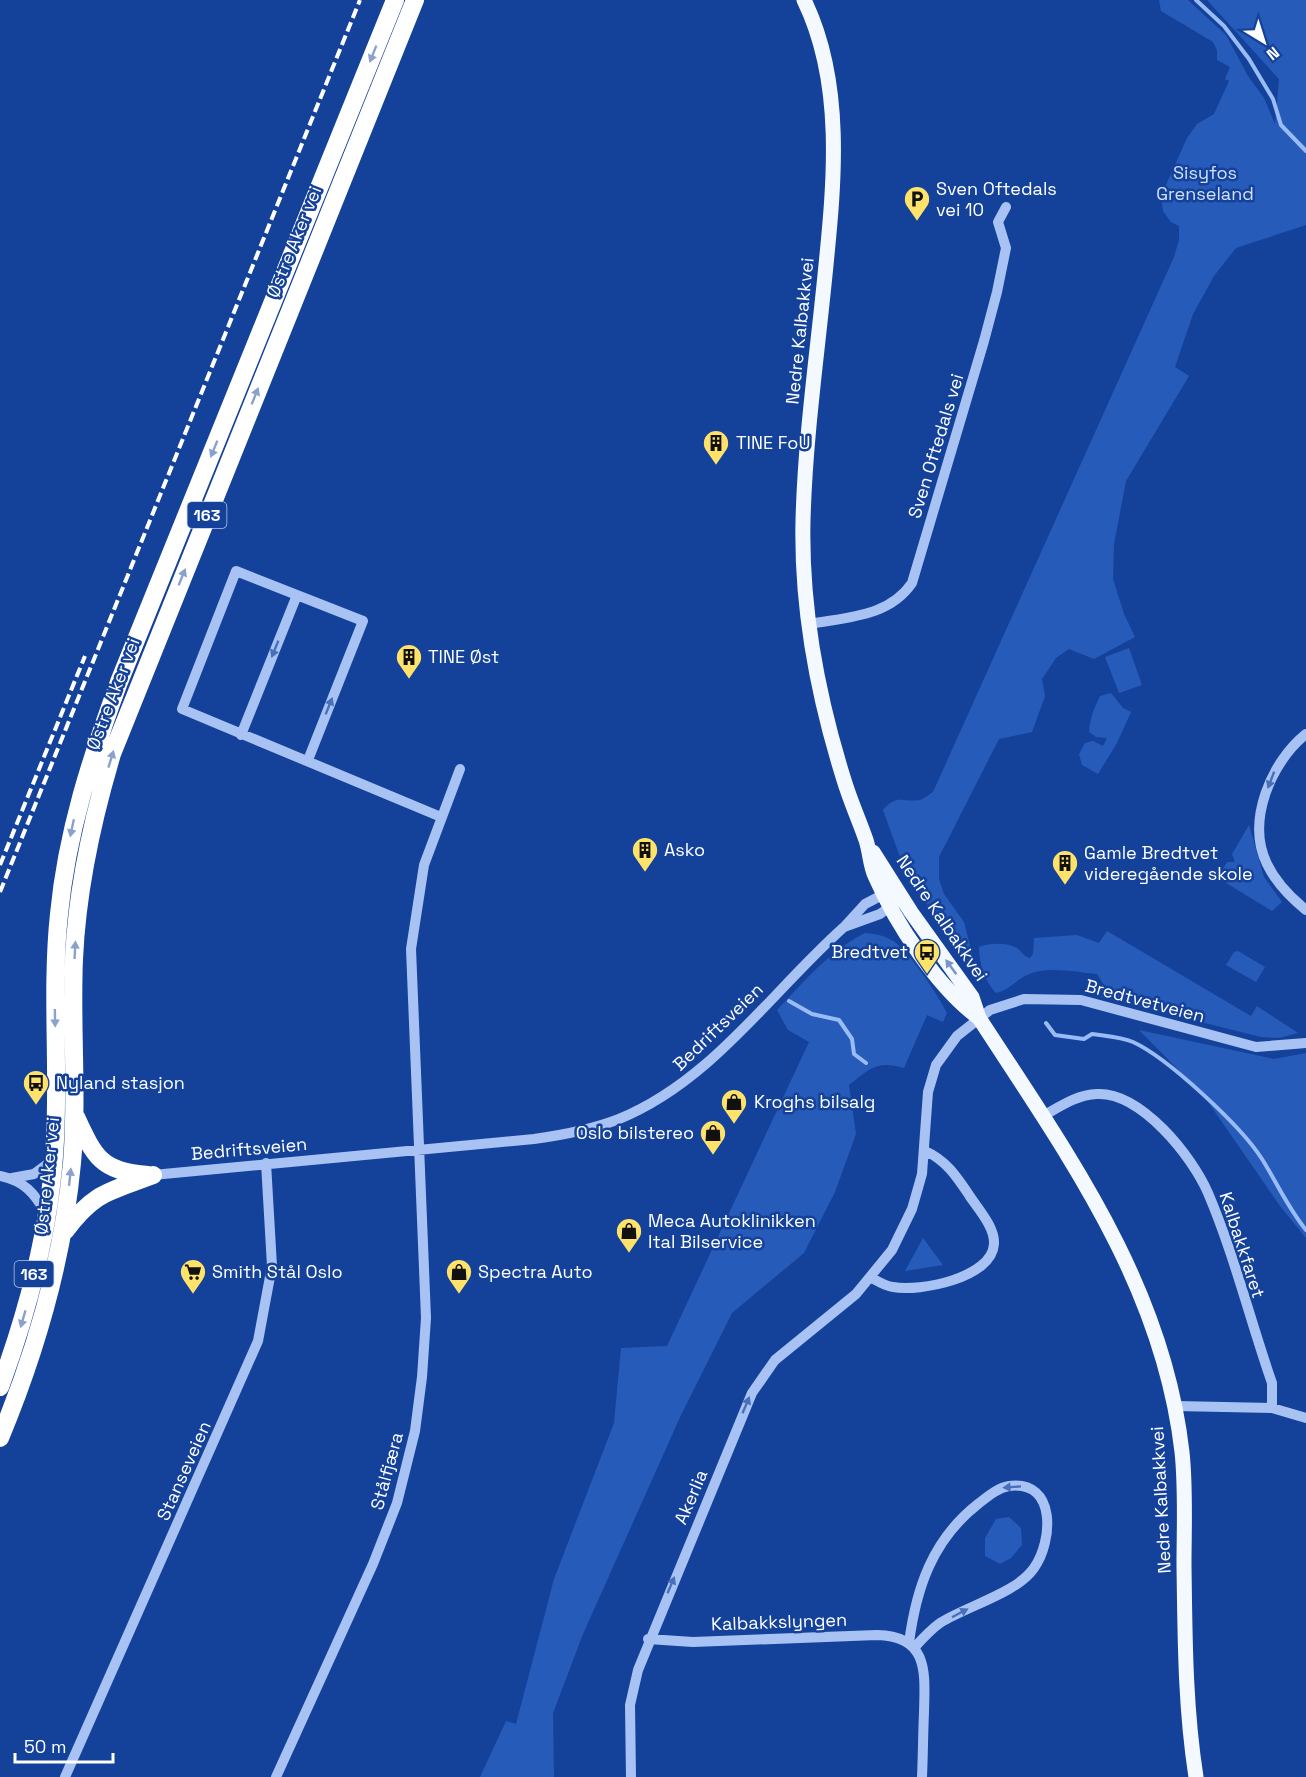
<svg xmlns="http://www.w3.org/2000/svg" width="1306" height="1777" font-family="'Space Grotesk',sans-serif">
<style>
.green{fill:#275bb9}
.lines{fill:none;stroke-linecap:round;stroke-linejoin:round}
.stream{stroke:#9abcf6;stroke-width:4}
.minor{stroke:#a8c3f3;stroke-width:10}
.major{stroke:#f4f8ff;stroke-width:15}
.highway{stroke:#fff;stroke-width:18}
.rail{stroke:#fff;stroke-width:4;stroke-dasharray:10 4.5;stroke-linecap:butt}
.oneway{fill:#8aa0cd}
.oneway2{fill:#486fba}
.oneway3{fill:#7994c8}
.labels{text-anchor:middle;stroke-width:5;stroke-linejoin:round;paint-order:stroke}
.shield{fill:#14429b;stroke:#b8c6e1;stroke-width:1.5}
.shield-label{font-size:16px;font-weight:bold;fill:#fff}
.park-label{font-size:18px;fill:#d0e0fd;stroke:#14429b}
.poi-label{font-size:18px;fill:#fff;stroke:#14429b;text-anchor:start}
.street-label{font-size:18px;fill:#fff;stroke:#14429b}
</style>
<rect width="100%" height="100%" fill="#14429b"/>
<path class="green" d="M1159 0H1188L1226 35 1248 76 1264 98 1275 124 1279 79 1207 0H1306V225L1236 248 1214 276 1193 314 1175 367 1189 376 1126 481 1114 544 1113 579 1124 614 1135 637 1094 659 1069 649 1056 658 1042 679 1045 696 1032 732 999 739 939 857V879L944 894 964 922 975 965 974 974C957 943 935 917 916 888 901 864 893 837 883 810 898 793 902 803 920 800 924 799 929 794 933 792L1174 257 1179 240V226L1171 222 1163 211 1161 196 1187 138 1197 124 1214 114 1229 81 1225 79 1230 67 1217 60V50L1213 42 1161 11Z
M1129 648 1142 685 1119 693 1105 657Z
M1111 693 1123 708 1131 712 1117 743 1098 774 1082 765 1079 754 1085 743 1093 741 1103 746 1107 738 1096 737 1089 732C1090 717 1094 709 1100 696Z
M1249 825 1264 877 1282 902 1272 911 1218 878 1227 862H1235L1232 854Z
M1107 931 1251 1016 1257 1006 1298 1033 1279 1038 1261 1037 1101 997 1104 985 1097 974C1076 972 1045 965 1025 976 1014 982 1009 990 996 993 985 982 979 963 979 947 990 943 1008 942 1018 949 1023 953 1023 956 1030 958L1033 954 1034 938 1077 935 1099 943Z
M865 933C877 934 887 936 896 943 911 954 939 997 947 1013L943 1022 927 1015 904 1068C876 1060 870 1069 849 1085L856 1134 835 1192 804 1253 732 1313 681 1415 583 1634 553 1713 554 1777H480L506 1721 516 1724 554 1579 614 1423 621 1348 667 1346 809 1042 788 1030 777 1010C804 982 829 951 865 933Z
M1238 951 1265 967 1256 982 1226 965 1234 952Z
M1139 1030 1274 1059 1306 1053V1238L1280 1206 1204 1096Z
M923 1238 943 1265 905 1271Z
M1009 1517 1021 1528 1022 1545 1011 1558 1000 1564 985 1556V1538L996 1519Z"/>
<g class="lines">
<path class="stream" d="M1196 0 1224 26 1249 59 1273 99 1281 125 1306 151
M789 1001 812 1014 839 1020 852 1039 854 1054 866 1063
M1046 1023 1055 1035 1084 1039 1092 1034C1105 1036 1121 1037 1133 1042 1168 1058 1241 1126 1262 1159 1277 1183 1288 1208 1306 1230"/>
<path class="minor" d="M810 624C847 617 889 617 912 583L984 341 997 292 1006 248 998 222 1006 207
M1306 734C1271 762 1246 821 1267 864 1276 883 1290 897 1306 910
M241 735 297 595
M308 760 363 621 236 571 182 709 441 817
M844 927 880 914 895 903
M1043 1116C1061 1106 1076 1095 1097 1094 1141 1092 1192 1156 1208 1193 1234 1254 1250 1320 1272 1383V1408
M153 1175 534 1139C563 1135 591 1130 619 1119 712 1081 771 992 844 927L865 904 888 892
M0 1176C24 1181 35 1193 46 1214
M12 1178 34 1174 54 1159
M872 1278C879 1282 885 1286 893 1287 920 1292 992 1278 994 1244 995 1227 978 1209 969 1195 957 1177 946 1160 925 1151
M1176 1406 1272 1408 1306 1418
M648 1639 693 1642 877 1635C929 1636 925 1673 924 1712 923 1734 923 1755 922 1777
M909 1643C916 1589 932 1540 978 1504 987 1497 997 1488 1009 1486 1057 1480 1053 1541 1034 1568 1017 1593 967 1606 940 1623 930 1630 922 1639 914 1648
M65 1777 258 1341 272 1266 266 1163
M276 1777 373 1564 397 1503 415 1431 422 1377 426 1318 411 949 424 865 460 769
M631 1777 630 1705 638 1670 752 1393 775 1360 856 1294 892 1250 912 1209 922 1174 928 1092 936 1065 957 1036 990 1010 1024 999 1081 1000 1256 1047 1306 1043"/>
<path class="major" d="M804 0C845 84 834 185 825 275 817 356 805 439 803 521 801 608 818 697 844 780 850 800 859 820 866 840 870 852 870 865 875 876 896 924 937 987 979 1018
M873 852 911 912 972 997 979 1018C1068 1155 1163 1285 1182 1452 1186 1489 1184 1527 1184 1565 1185 1636 1185 1707 1196 1777"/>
<path class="highway" d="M76 1117C95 1158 101 1171 148 1175
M65 1231C95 1191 109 1192 153 1175
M0 1387C29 1308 51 1224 55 1140 59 1064 51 989 59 914 67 832 91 758 119 682L395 0
M0 1438C37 1349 63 1259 72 1163 78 1095 71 1027 74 959 77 889 92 821 112 754L415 0"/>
<path class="rail" d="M0 865 85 656
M0 892 360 0"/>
</g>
<defs><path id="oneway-solid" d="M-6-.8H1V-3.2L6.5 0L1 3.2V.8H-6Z" transform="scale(1.5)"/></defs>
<g class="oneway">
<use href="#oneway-solid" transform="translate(373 54) rotate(112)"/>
<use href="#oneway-solid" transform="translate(255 396) rotate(-68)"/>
<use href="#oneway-solid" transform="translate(214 449) rotate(112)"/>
<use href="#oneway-solid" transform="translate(182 577) rotate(-68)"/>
<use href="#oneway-solid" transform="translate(111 759) rotate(-73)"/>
<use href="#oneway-solid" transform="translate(72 828) rotate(102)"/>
<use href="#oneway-solid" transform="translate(75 950) rotate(-87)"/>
<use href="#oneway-solid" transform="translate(55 1018) rotate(89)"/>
<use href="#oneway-solid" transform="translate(70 1177) rotate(-84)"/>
<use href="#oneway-solid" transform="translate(23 1319) rotate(106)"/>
</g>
<g class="oneway2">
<use href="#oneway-solid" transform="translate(275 649) rotate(112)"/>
<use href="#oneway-solid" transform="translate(329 706) rotate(-68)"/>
<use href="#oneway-solid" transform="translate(1271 780) rotate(111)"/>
<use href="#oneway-solid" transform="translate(746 1405) rotate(-67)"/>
<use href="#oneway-solid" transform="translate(1012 1487) rotate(176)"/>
<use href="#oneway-solid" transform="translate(671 1585) rotate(-67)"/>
<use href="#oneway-solid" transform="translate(960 1613) rotate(-28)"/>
</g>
<use class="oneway3" href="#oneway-solid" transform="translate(951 967) rotate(-126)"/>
<defs>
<g id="parking-pin" transform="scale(1.35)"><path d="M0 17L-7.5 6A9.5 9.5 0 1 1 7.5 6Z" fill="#ffe26a" stroke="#14429b"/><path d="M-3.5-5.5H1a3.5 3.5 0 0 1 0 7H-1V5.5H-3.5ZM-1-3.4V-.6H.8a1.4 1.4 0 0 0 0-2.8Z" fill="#111"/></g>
<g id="building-pin" transform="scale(1.35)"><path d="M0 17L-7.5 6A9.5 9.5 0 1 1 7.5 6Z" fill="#ffe26a" stroke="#14429b"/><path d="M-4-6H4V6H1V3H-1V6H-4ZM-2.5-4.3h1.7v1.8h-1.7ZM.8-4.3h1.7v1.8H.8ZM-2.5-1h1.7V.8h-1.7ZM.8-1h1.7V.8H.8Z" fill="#111"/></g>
<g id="bus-pin" transform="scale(1.35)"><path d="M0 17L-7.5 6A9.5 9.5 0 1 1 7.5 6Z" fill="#ffe26a" stroke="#14429b"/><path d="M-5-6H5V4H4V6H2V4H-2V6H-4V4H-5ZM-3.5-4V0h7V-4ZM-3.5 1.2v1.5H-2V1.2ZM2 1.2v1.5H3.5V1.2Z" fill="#111"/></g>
<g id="shop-pin" transform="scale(1.35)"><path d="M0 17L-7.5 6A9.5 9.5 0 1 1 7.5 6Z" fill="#ffe26a" stroke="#14429b"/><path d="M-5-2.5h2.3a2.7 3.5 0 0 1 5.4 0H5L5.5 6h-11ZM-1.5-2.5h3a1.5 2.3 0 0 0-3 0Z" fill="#111"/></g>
<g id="supermarket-pin" transform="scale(1.35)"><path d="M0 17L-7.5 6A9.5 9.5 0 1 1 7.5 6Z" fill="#ffe26a" stroke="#14429b"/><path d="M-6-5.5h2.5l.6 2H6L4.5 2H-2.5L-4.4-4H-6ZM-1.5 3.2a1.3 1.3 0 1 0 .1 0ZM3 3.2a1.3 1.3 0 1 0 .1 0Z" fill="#111"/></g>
</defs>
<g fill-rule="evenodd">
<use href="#parking-pin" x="917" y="199"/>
<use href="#building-pin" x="716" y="443"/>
<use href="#building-pin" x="409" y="657"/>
<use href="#building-pin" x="645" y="850"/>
<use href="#building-pin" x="1065" y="863"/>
<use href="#bus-pin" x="927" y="952"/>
<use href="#bus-pin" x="36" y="1083"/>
<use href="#shop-pin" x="734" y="1102"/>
<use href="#shop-pin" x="713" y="1133"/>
<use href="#shop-pin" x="629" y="1231"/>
<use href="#supermarket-pin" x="193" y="1272"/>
<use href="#shop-pin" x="459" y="1272"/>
</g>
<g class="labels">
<g class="shield">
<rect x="187.5" y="502" width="39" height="26" rx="4.5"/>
<rect x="14.5" y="1261" width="39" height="26" rx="4.5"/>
</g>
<g class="shield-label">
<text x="207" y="521">163</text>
<text x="34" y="1280">163</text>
</g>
<g class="park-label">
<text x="1205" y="179">Sisyfos<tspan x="1205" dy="21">Grenseland</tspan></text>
</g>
<g class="poi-label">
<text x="936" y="195">Sven Oftedals<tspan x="936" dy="21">vei 10</tspan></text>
<text x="736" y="449">TINE FoU</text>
<text x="428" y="663">TINE Øst</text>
<text x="664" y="856">Asko</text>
<text x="1084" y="859">Gamle Bredtvet<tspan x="1084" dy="21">videregående skole</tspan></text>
<text x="908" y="958" text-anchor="end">Bredtvet</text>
<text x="56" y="1089">Nyland stasjon</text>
<text x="754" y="1108">Kroghs bilsalg</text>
<text x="694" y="1139" text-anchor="end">Oslo bilstereo</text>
<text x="648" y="1227">Meca Autoklinikken<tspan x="648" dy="21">Ital Bilservice</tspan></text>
<text x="212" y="1278">Smith Stål Oslo</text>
<text x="478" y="1278">Spectra Auto</text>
</g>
<g class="street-label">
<text transform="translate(294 242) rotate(-68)" y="6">Østre Aker vei</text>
<text transform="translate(800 331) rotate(-84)" y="6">Nedre Kalbakkvei</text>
<text transform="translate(936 446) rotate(-73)" y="6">Sven Oftedals vei</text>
<text transform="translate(113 694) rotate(-69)" y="6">Østre Aker vei</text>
<text transform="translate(942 918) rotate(56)" y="6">Nedre Kalbakkvei</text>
<text transform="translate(1145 1001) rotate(15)" y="6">Bredtvetveien</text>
<text transform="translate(718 1027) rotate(-44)" y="6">Bedriftsveien</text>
<text transform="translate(249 1149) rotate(-5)" y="6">Bedriftsveien</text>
<text transform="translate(47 1176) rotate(-84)" y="6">Østre Aker vei</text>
<text transform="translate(1242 1245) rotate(72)" y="6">Kalbakkfaret</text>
<text transform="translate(184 1471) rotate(-66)" y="6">Stanseveien</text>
<text transform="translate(387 1471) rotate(-75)" y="6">Stålfjæra</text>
<text transform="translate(691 1497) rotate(-67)" y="6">Akerlia</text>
<text transform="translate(1161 1500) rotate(-93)" y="6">Nedre Kalbakkvei</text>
<text transform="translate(779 1622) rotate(-2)" y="6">Kalbakkslyngen</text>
</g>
</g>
<g transform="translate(1264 42) rotate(142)" stroke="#14429b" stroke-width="4.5" paint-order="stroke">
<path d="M0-4.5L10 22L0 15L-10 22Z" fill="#ffffff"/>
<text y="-9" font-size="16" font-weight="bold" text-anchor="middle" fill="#ffffff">N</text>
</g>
<path d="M15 1753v9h98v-9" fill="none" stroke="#ffffff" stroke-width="3"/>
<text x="24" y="1753" font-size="18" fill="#ffffff" stroke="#14429b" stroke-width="4.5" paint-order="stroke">50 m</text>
</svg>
